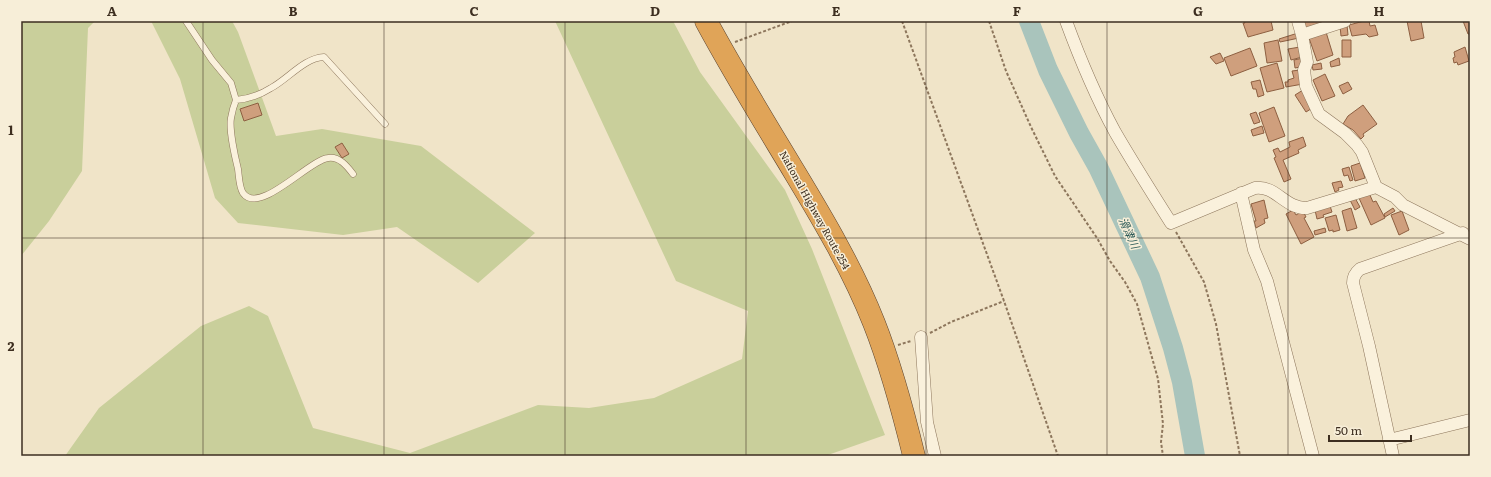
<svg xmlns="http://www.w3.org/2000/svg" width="1491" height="477" font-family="Literata,'Noto Sans JP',serif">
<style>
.green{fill:#c9cf9b}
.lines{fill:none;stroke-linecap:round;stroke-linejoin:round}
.river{stroke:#a9c4bc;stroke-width:20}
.building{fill:#cf9f7d;stroke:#8d5f41}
.lane-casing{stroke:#8d765c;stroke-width:7}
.street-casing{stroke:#8d765c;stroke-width:13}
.highway-casing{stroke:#5b4430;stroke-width:23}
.path{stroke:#8d765c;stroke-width:2;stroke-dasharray:3 2;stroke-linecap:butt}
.lane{stroke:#faf1dc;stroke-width:6}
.street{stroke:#faf1dc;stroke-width:12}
.highway{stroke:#e0a458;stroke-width:22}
.grid{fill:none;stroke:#3d2e20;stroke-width:1;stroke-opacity:0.55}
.labels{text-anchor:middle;stroke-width:3;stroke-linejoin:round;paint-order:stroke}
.street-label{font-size:10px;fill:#3d2e20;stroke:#f7eed8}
.water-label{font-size:11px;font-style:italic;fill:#2f5d5a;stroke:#f7eed8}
.neatline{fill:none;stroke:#3d2e20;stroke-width:1.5}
.grid-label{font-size:13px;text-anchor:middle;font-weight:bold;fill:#3d2e20}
</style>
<rect width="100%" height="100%" fill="#f0e4c8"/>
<path class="green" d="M21 21H95L88 28 82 171 49 221 21 256Z
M151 21H232L238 32 276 136 322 129 421 146 535 233 478 283 397 227 343 235 238 223 215 198 180 79Z
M555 21H673L700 72 785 190 812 249 885 435 825 456H65L99 408 201 326 249 306 268 316 313 428 410 453 538 405 589 408 654 398 742 359 748 311 676 281Z"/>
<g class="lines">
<path class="river" d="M1029 21 1048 70 1079 133 1098 167 1150 277 1173 348 1182 382 1195 456"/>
</g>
<path class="building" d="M1244 21H1271L1273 30 1248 37 1243 23H1245Z
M1304 21H1327L1306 30Z
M1364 21H1369L1370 26 1375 25 1378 35 1369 37 1366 34 1352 36 1349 25Z
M1407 21H1421L1424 38 1411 41Z
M1463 21H1470V34H1468Z
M1347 25 1348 35 1341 36 1340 26Z
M1326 32 1333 55 1317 61 1309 38Z
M1298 33 1299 38 1280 42 1279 39Z
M1278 40 1282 61 1267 63 1264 43Z
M1342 40H1351V57H1342Z
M1300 47 1302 57 1291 60 1288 49Z
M1465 47 1469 61 1458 65 1457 62 1454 63 1453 58 1455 57 1454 52Z
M1250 48 1257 66 1231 76 1224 58Z
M1220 53 1224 61 1216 64 1210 57Z
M1303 58 1300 67 1295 68 1294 60Z
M1339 58 1340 65 1331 67 1330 62Z
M1277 63 1284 88 1267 92 1260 68Z
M1321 63 1322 69 1313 70 1312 65Z
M1300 70 1303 84 1286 87 1285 82H1288V80L1294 78 1292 71Z
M1325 74 1335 96 1322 101 1313 80Z
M1260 80 1264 95 1258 97 1256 89H1253L1251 82Z
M1348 82 1352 89 1343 94 1339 86Z
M1303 90 1314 107 1306 112 1295 95Z
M258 103 262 115 244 121 240 109Z
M1363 105 1377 124 1363 134 1364 136 1361 139 1353 130 1343 124 1348 116Z
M1274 107 1285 136 1269 142 1259 113Z
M1256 112 1260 122 1254 124 1250 114Z
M1262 126 1264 133 1253 136 1251 130Z
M1303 137 1306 146 1298 150 1299 153 1283 160 1291 179 1284 182 1274 158 1276 157 1273 150 1278 148 1280 152 1290 147 1289 142Z
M342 143 349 154 342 158 335 147Z
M1360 163 1365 178 1355 181 1351 166Z
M1349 167 1353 180 1350 181 1348 175 1344 176 1342 169Z
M1341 181 1343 187 1338 188 1339 190 1335 192 1332 183Z
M1369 193 1373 202 1376 201 1385 218 1371 225 1359 198Z
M1355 198 1360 207 1355 210 1350 200Z
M1264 200 1268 218 1264 219 1265 223 1256 228 1254 221H1256L1251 204Z
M1330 206 1332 212 1323 215 1324 217 1317 219 1315 210Z
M1351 208 1357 228 1347 231 1342 211Z
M1393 208 1395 211 1385 217 1384 214Z
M1293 210 1296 215 1303 211 1306 217 1304 218 1314 237 1301 244 1286 214Z
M1402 211 1409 230 1399 235 1391 215Z
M1336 215 1340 230 1333 232V230L1329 231 1325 218Z
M1325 228 1326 232 1315 235 1314 231Z"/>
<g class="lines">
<g class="lane-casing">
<path id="lane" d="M186 21 212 60 231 83 236 100
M353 174C347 166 339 156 328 158 309 160 259 216 243 193 239 187 239 176 238 169 235 157 229 129 231 118 232 112 234 105 236 100 248 99 260 95 271 88 288 79 304 58 324 57L385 124"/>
</g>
<g class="street-casing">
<path id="street" d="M1066 21C1080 59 1096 97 1115 132 1133 163 1152 193 1171 223L1255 188C1276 185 1285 209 1307 208L1376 187
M1298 21 1302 35 1307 62 1304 70 1306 86 1319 114 1345 133 1357 145 1362 152 1376 187 1395 197 1403 205 1460 234 1463 233
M1302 35 1345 21
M1241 193 1254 250 1267 281 1313 456
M921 337 927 422 935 456
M1389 440 1470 420
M1393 456 1369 346 1353 283C1353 277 1355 273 1360 269L1460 234 1470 239"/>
</g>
<g class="highway-casing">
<path id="highway" d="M706 21C734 73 765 123 795 173 824 221 853 270 874 323 891 366 903 411 914 456"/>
</g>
<path class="path" d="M902 21 1004 301 1058 456
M989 21 1006 71 1031 127 1055 176 1097 238 1110 261 1125 282 1137 304 1158 379 1163 424 1161 442 1163 456
M735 42 792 21
M1176 232 1204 282 1216 324 1240 456
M930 333 951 322 1004 301
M898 345 911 341"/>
<use href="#lane" class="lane"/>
<use href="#street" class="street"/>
<use href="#highway" class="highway"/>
</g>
<path class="grid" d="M203 21V456M384 21V456M565 21V456M746 21V456M926 21V456M1107 21V456M1288 21V456M21 238H1470"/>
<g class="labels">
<g class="street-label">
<text transform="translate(815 210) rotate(61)" y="4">National Highway Route 254</text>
</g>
<g class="water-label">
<text transform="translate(1129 233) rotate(65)" y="4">滑津川</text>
</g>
</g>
<rect width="1491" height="477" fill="none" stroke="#f7eed8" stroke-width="44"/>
<path d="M1329 435v6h82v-6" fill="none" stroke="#3d2e20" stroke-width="2"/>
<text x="1335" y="435" font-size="12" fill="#3d2e20" stroke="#f7eed8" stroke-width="3" paint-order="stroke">50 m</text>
<rect x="22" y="22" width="1447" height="433" class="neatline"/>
<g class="grid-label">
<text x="112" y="16">A</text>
<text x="293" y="16">B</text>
<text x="474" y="16">C</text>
<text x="655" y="16">D</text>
<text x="836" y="16">E</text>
<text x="1017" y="16">F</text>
<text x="1198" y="16">G</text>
<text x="1379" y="16">H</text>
<text x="11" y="135">1</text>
<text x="11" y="351">2</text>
</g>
</svg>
